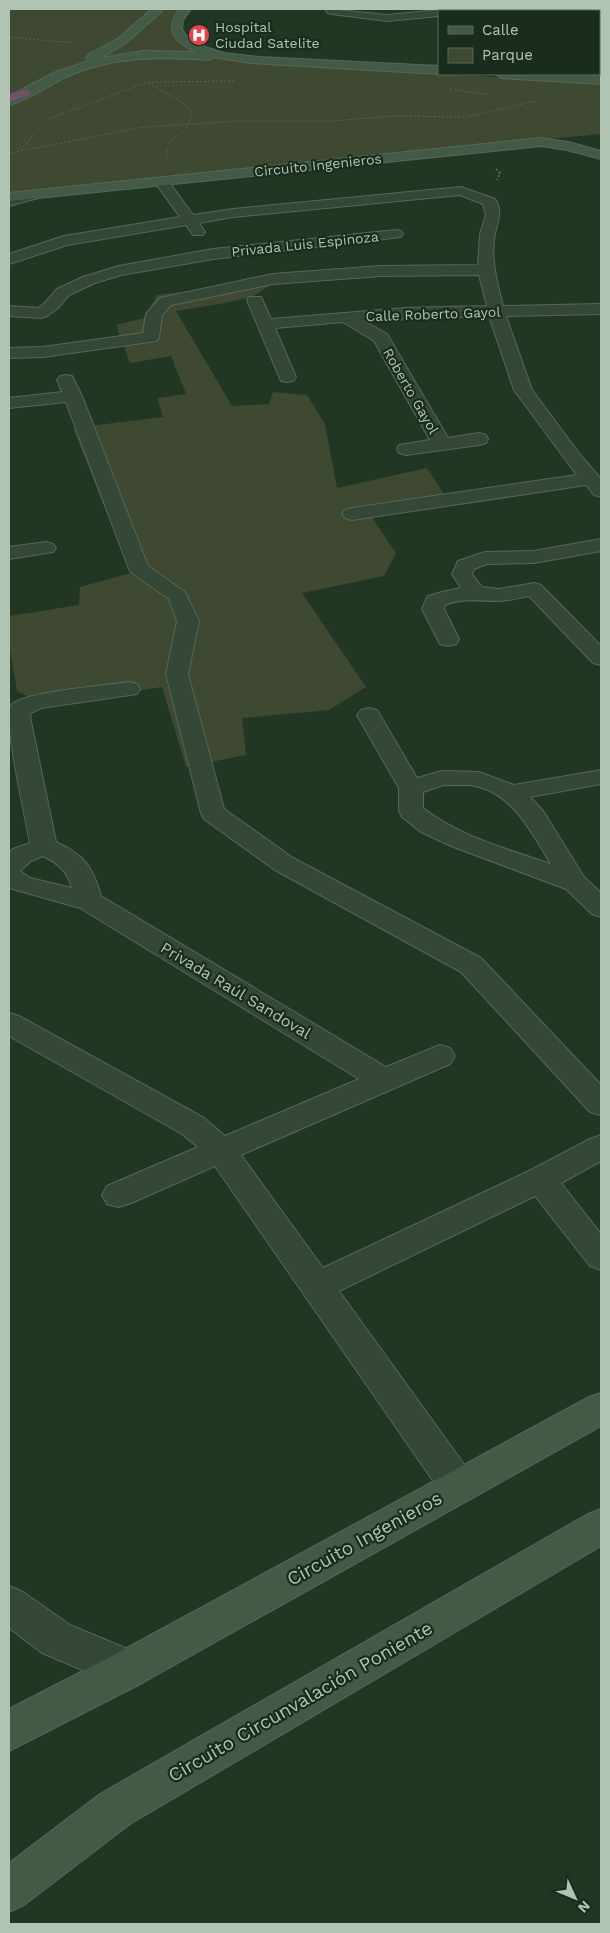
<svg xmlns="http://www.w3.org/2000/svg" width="610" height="1933" font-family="'Work Sans',sans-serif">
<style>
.green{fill:#3f4831}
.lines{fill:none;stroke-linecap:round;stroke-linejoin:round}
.street-casing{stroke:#556858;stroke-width:2}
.secondary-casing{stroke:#556858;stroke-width:2}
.highway-casing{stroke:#3f5243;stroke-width:2}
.path-far1{stroke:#566551;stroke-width:1;stroke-dasharray:2 2;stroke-linecap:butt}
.path{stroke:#566551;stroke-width:2;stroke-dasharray:2 2;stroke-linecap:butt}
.street{fill:#354737;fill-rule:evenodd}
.secondary{fill:#435a47;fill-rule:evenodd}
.highway{fill:#6d5268;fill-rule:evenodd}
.labels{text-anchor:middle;stroke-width:4.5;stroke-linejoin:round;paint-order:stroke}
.far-poi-label{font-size:14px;fill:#afc4b3;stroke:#1a2c1d;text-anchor:start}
.far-street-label{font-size:14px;fill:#afc4b3;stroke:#1a2c1d}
.street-label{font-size:16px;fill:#afc4b3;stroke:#1a2c1d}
.near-street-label{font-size:19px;fill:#afc4b3;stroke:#1a2c1d}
</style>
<rect width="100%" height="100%" fill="#213724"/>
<path class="green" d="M9 9H182L171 32 184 45 232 58 439 74 601 83V134L159 177 71 191 9 206Z
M265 281 273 283 254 296 225 303 176 311 232 406 269 404 273 392 307 395 325 424 337 488 427 468 448 500 369 513 396 553 384 576 302 593 366 687 329 710 242 718 246 755 186 767 162 687 47 705 17 691 9 644V616L79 605 80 587 131 573 73 428 163 417 157 398 186 394 171 356 130 363 116 325 144 318 157 295Z"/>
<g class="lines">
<g class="street-casing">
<path id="street" d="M328 9 387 15 439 10 443 11H439V16L387 21 332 14 328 13 326 11Z
M161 177 166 178 193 215 233 209 461 187 495 199C503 211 498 220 495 233 490 257 497 282 503 306L601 304V314L506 316 532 390 581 456 601 479V497L594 495 586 485 352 520 345 518 342 514 345 510 352 508 577 475 514 390 489 316 364 321 387 334 448 438 479 433 486 435 488 439 486 443 479 445 406 455 399 453 397 449 399 445 430 440 374 341 343 322 275 328 296 377 293 381 287 382 281 381 247 300 249 297H261L271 319 405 308 487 306 479 275 381 276 273 284 171 305 162 315 159 337 157 341 43 357 9 358V348L43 347 143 333 146 314 160 298 273 274 381 266 478 265 480 234 486 215 483 204 460 195 233 217 199 223 205 232 203 235H193L186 225 67 245 9 264V254L64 236 180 217 154 181Z
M33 191 38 192 40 195 38 198 9 206V198Z
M396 230 401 231 403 234 401 237 213 259 121 275 95 283 69 295 57 309 47 316 41 318 9 316V306L38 308 45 303 57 289 83 277 119 266 213 249Z
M66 375 72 376 82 396 148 566 185 592 199 621 188 674 224 809 293 858 481 958 601 1085V1115L590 1112 461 972 275 870 204 819 201 813 166 674 177 621 169 599 132 573 129 569 66 402 9 408V398L62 392 57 380 60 376Z
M601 539V551L534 563 487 564 474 569 472 574 482 587 499 589 534 583 541 585 601 646V665L593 663 529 596C519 598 508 601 497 601 479 601 463 598 445 605L444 609 459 639 456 644 448 646 440 644 422 609 428 596 442 592 461 588 452 574 458 561 485 552 534 551Z
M46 542 53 544 56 548 53 552 9 559V547Z
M129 682 137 684 140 689 137 694 41 708 31 713 30 717 56 842C84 855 93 867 101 896L386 1067 440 1045 450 1048 455 1056 450 1064 241 1155 323 1268 529 1171 590 1139 601 1135V1161L561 1183 601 1234V1270L590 1266 535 1196 339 1291 471 1474 476 1486 471 1498 458 1503 445 1498 215 1166 129 1204 118 1207 107 1204 102 1195 107 1186 198 1147 182 1134 9 1036V1013L19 1016 204 1118 225 1136 359 1079 80 908 9 888V853L13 849 30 843C27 824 1 713 12 704 29 691 105 686 129 682ZM43 856C59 864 67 871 72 888L30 878 20 871 31 861Z
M369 708 377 710 417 778 442 771 479 772 514 785 601 770V784L530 797 543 811 584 877 601 893V917L592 914 566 889 451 846 421 832 402 817 399 811V788L357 715 361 710ZM444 785C454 786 465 784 475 786 514 794 532 834 551 864 508 849 460 837 423 808V792Z
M9 1586 23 1592 70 1625 142 1655 148 1669 142 1683 128 1689 42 1653 9 1628Z"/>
</g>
<g class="secondary-casing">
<path id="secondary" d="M152 9H164L126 43 101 58 143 51 196 52C174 41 163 31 180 9H191L183 20 182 29 186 35 205 47 224 53 259 57 439 66V74L251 63 213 57 208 60C160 56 112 57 68 76 48 85 29 100 9 105V96L56 72 89 61 86 58 88 55 118 39Z
M495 74H558L601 76V84L501 78Z
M541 138 568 142 601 151V159L567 150 541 146 9 201V193Z
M601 1393V1426L142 1683 9 1751V1709L114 1655 589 1397Z
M601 1509V1546L130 1824 24 1905 9 1912V1863L100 1794 588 1514Z"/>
</g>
<g class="highway-casing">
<path id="highway" d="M25 89 29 90 31 93 29 96 9 102V94Z"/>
</g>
<path class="path-far1" d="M9 37 74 43
M148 83 178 99 192 111C191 115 191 120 189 123 182 138 164 137 167 160
M450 89 491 95
M21 150 46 120 148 82 236 81
M9 153 144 127 241 121H332L396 116 467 117 536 101"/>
<path class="path" d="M496 169 500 173 497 180"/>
<use href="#street" class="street"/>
<use href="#secondary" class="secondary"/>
<use href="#highway" class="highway"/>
</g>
<defs>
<g id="hospital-disc" transform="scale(1.125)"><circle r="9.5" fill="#e0444e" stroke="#1a2c1d"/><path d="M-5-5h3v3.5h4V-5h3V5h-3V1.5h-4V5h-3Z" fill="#fff"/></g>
</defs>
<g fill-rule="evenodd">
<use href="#hospital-disc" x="199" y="35"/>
</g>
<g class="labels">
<g class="far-poi-label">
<text x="215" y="32">Hospital<tspan x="215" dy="16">Ciudad Satelite</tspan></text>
</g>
<g class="far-street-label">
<text transform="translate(318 165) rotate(-6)" y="5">Circuito Ingenieros</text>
<text transform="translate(305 244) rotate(-6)" y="5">Privada Luis Espinoza</text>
<text transform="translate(433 314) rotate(-2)" y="5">Calle Roberto Gayol</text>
<text transform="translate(411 391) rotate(60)" y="5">Roberto Gayol</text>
</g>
<g class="street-label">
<text transform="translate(236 990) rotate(31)" y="6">Privada Raúl Sandoval</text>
</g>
<g class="near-street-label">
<text transform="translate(364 1538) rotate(-29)" y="7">Circuito Ingenieros</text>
<text transform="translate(300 1701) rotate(-30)" y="7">Circuito Circunvalación Poniente</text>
</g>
</g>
<rect width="610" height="1933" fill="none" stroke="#afc4b3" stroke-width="20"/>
<rect x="438" y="10" width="162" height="65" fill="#1a2c1d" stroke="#566959"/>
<rect x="448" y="26" width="25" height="8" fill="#435a47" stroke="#566959"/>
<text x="482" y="35" font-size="15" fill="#afc4b3">Calle</text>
<rect x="448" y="48" width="25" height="15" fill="#3f4831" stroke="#566959"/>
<text x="482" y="60" font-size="15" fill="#afc4b3">Parque</text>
<g transform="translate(575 1898) rotate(134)" stroke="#1a2c1d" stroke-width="4" paint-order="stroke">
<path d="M0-4L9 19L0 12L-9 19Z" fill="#afc4b3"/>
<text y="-8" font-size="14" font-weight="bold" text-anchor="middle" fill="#afc4b3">N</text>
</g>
</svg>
